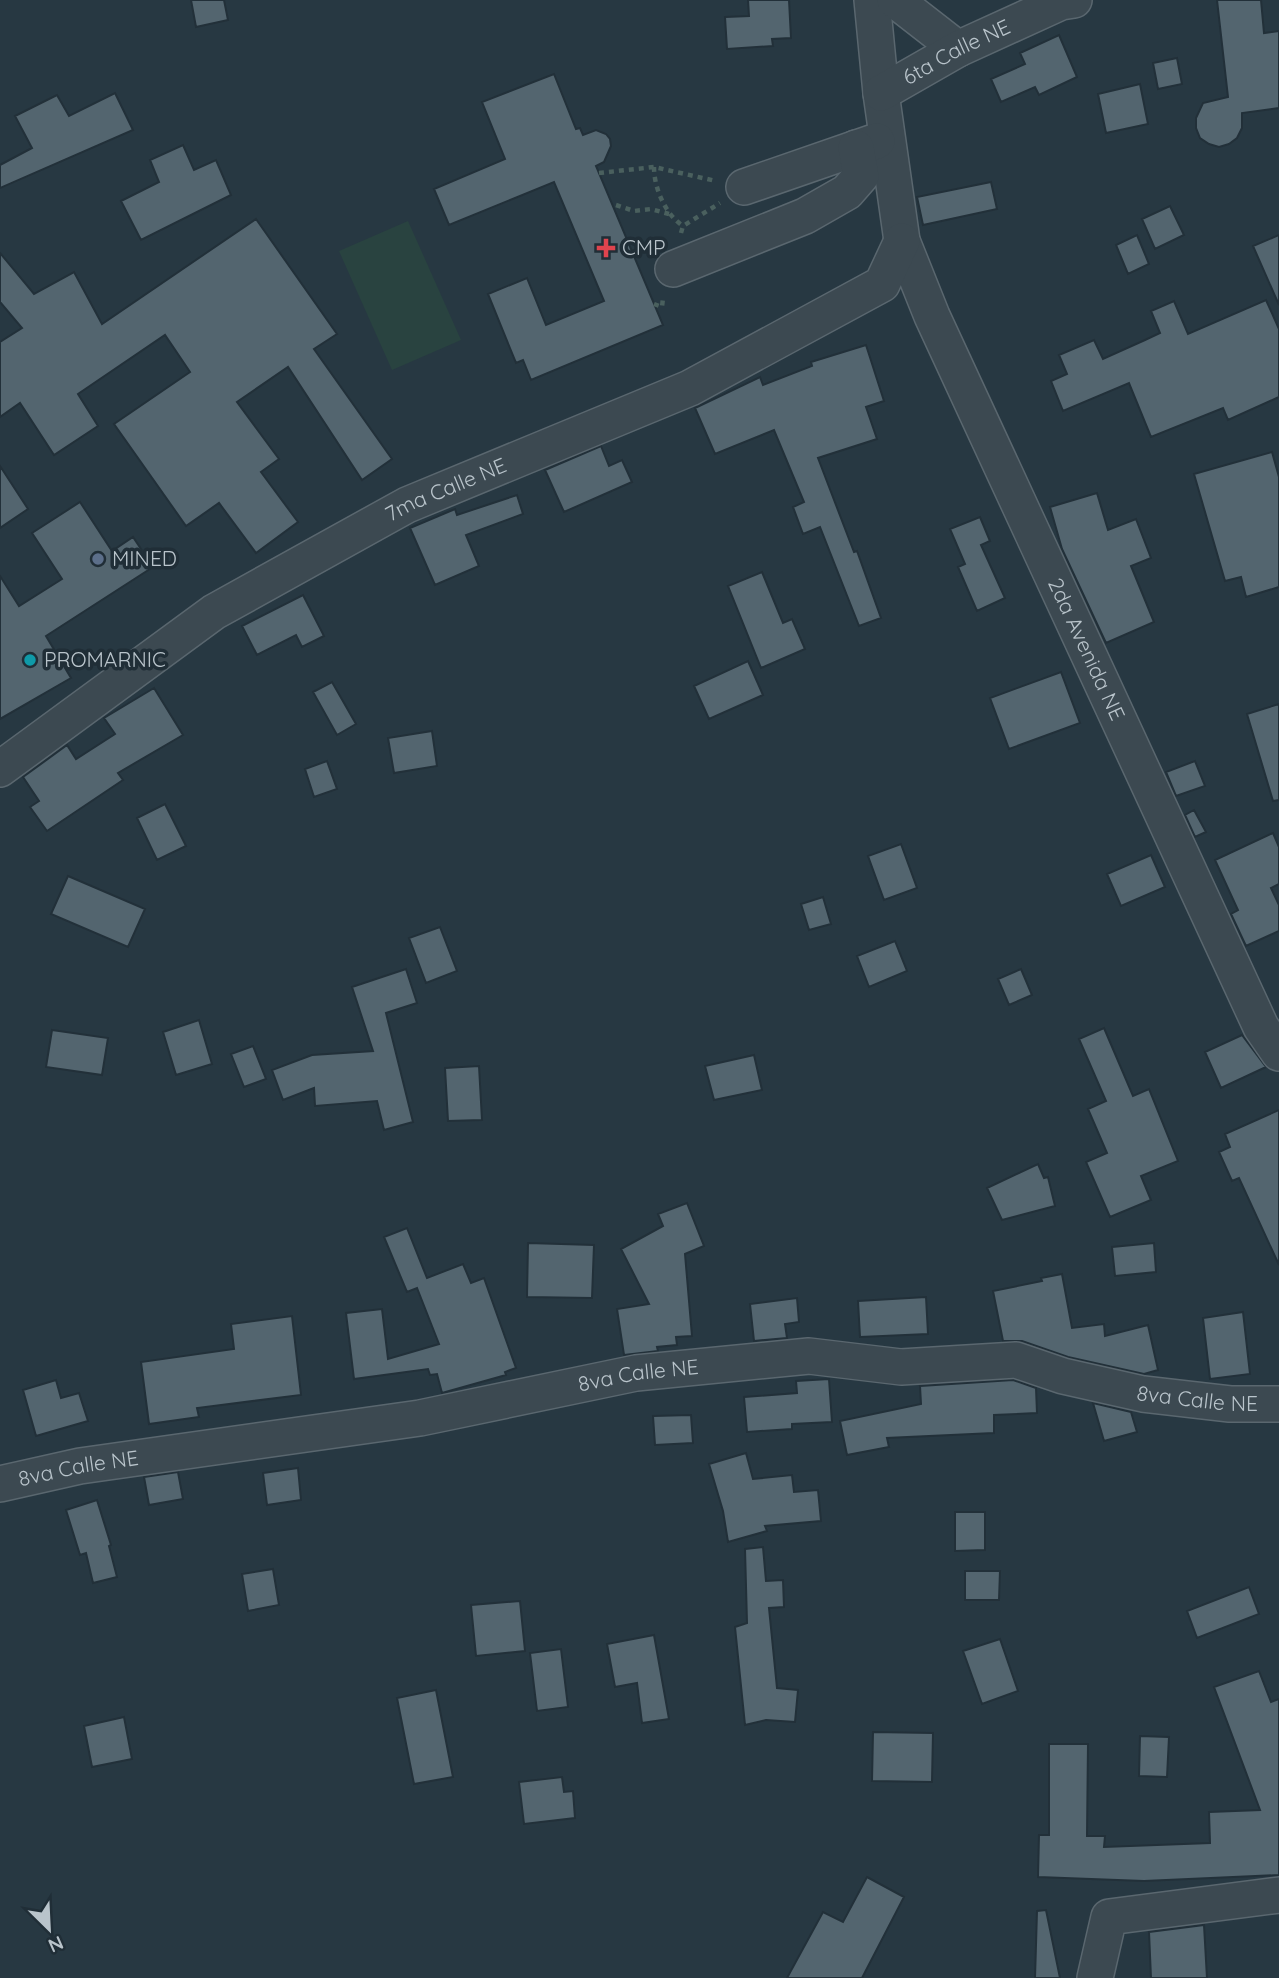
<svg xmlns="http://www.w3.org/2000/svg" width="1279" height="1978" font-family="Quicksand,sans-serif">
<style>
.green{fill:#294340}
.building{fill:#53656f;stroke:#223039;stroke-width:2}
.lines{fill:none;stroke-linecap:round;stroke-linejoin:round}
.minor-casing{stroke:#5a676f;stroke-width:38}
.path{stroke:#4a605e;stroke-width:4.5;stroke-dasharray:5 5;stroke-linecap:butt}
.minor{stroke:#3c4951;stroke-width:35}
.health-dot{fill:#e0444e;stroke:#202e37;stroke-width:2.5}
.service-dot{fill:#5c6f8a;stroke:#202e37;stroke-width:2.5}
.culture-dot{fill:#0f9aa8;stroke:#202e37;stroke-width:2.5}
.labels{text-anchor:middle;stroke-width:7;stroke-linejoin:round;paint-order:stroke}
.street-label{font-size:21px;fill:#b9c4cb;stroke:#202e37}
.poi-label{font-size:21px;fill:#b9c4cb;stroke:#202e37;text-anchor:start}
</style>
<rect width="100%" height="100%" fill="#273842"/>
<path class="green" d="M408 221 461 340 392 370 339 251Z"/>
<path class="building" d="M191 0H224L228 20 196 27Z
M748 0H789L791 38 772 39 773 46 727 49 725 17 749 16Z
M1217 0H1261L1264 33 1279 31V108L1242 113V128L1237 138 1229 144 1219 147 1209 144 1200 138 1196 128V118L1203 103 1228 97Z
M1059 35 1077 77 1039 95 1035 87 1001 102 991 79 1025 64 1020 53Z
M1177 58 1182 84 1158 89 1153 63Z
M554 74 576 129 580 128 583 135 596 130 606 134 610 139 611 146 604 162 596 166 663 325 531 380 523 360 516 363 488 294 527 278 546 325 604 301 554 182 449 225 434 189 505 159 482 102Z
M1140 84 1148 124 1106 133 1098 94Z
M115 93 133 130 0 188V165L32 148 15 116 57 95 69 116Z
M183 145 194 170 216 160 231 195 141 240 121 201 159 182 150 160Z
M991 182 997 209 923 225 917 197Z
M1170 206 1184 235 1155 249 1142 219Z
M256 219 337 334 314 349 392 459 362 480 288 367 237 402 279 459 261 472 298 522 256 553 219 503 186 526 114 424 190 372 165 335 78 394 98 426 54 455 20 403 0 417V342L22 328 0 302V253L34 294 74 272 102 324Z
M1137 235 1149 264 1128 274 1116 245Z
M1279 235V305L1253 246Z
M1266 300 1279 329V397L1228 420 1223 408 1151 437 1129 383 1063 411 1051 381 1067 374 1059 355 1094 340 1103 359 1145 340 1160 333 1151 311 1174 301 1188 334Z
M866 345 884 401 866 407 877 439 818 458 854 552 857 551 881 618 859 626 820 527 803 534 793 507 804 502 774 430 715 454 695 408 760 377 763 385 812 366 811 362Z
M601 446 609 466 622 460 632 482 564 512 545 470Z
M1272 452 1279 477V587L1246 597 1241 577 1225 581 1194 474Z
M0 466 28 509 0 528Z
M1097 493 1108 530 1136 519 1151 558 1131 566 1154 622 1106 643 1062 549 1050 507Z
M517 495 523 514 466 535 479 566 435 585 410 528 455 509 457 515Z
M80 502 112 551 133 537 153 567 46 636 71 678 0 719V576L19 606 62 579 32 533Z
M980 517 990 541 981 545 1005 598 977 611 958 567 965 564 950 529Z
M762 572 783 623 792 619 805 649 761 668 728 586Z
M303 595 324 636 302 647 296 635 257 655 242 626Z
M748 661 763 695 709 719 694 686Z
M1061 672 1080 723 1009 749 990 698Z
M332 682 356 724 337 735 313 692Z
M154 688 183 735 118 773 123 780 47 831 30 807 39 801 23 777 67 745 76 759 115 734 104 718Z
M1279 704V800L1273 801 1247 714Z
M432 731 437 766 394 773 388 738Z
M327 761 337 789 314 797 305 769Z
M1195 761 1205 786 1176 796 1166 772Z
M165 804 186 846 157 860 137 818Z
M1194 810 1206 832 1195 837 1185 815Z
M1273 833 1279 847V884L1271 888 1279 905V931L1246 946 1231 914 1238 910 1215 860Z
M901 844 917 888 884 900 868 856Z
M1151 855 1165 887 1121 906 1107 874Z
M68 876 145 909 128 947 51 914Z
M823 897 831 924 809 930 801 904Z
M440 927 457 971 426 983 409 938Z
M895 941 907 971 869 987 857 956Z
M406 969 417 1003 386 1013 413 1122 384 1130 377 1101 315 1106 314 1088 283 1100 272 1070 312 1055 373 1051 352 987Z
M1021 969 1032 995 1009 1005 998 979Z
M199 1020 212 1064 176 1075 163 1032Z
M1104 1028 1133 1096 1149 1089 1178 1161 1141 1176 1151 1200 1110 1217 1086 1162 1107 1153 1088 1109 1106 1101 1079 1039Z
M52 1030 108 1038 102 1075 46 1067Z
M1242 1035 1266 1067 1221 1088 1205 1052Z
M253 1046 266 1079 244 1087 231 1054Z
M754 1055 762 1090 714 1100 705 1066Z
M479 1066 482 1120 448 1121 445 1068Z
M1279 1110V1265L1239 1178 1232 1181 1219 1152 1230 1147 1225 1134Z
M1038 1164 1044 1178 1048 1177 1055 1206 1002 1220 987 1188Z
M687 1203 704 1246 685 1254 692 1336 676 1337 677 1345 657 1347 658 1351 624 1355 617 1309 649 1304 621 1249 663 1226 658 1214Z
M407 1228 427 1278 463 1264 471 1283 484 1278 516 1368 505 1372 506 1375 442 1393 437 1374 430 1375 428 1369 354 1379 346 1313 382 1309 388 1359 439 1344 417 1288 407 1292 384 1237Z
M528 1243 594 1245 592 1298 527 1297Z
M1154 1243 1156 1272 1115 1276 1112 1247Z
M1062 1274 1072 1328 1104 1324 1105 1336 1148 1325 1158 1370 1144 1374 1068 1357 1022 1341H1003L993 1291 1042 1281 1041 1278Z
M926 1297 928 1334 860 1337 858 1301Z
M797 1298 799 1322 785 1324 787 1338 754 1341 750 1304Z
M1243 1312 1250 1374 1210 1379 1203 1318Z
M292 1316 301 1395 197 1408 199 1417 149 1424 141 1362 234 1349 231 1324Z
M829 1379 832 1422 792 1424V1429L747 1432 744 1397 797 1393 796 1381Z
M56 1380 61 1398 79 1393 88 1421 36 1436 23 1390Z
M1013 1380 1036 1388 1037 1413 994 1415V1433L887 1438 889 1447 847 1455 840 1421 921 1404 920 1386Z
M1093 1403 1131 1412 1137 1432 1104 1441Z
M691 1415 693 1443 655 1445 653 1416Z
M746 1453 753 1479 792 1475 794 1492 818 1490 821 1521 765 1526 767 1531 728 1542 723 1511 709 1464Z
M298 1468 301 1500 267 1505 263 1473Z
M178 1472 183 1499 149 1505 144 1477Z
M97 1500 111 1545 109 1546 117 1577 93 1583 86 1553 80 1555 66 1510Z
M955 1512H985V1550L955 1551Z
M763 1547 766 1581 783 1580 784 1607 769 1608 777 1688 798 1690 795 1722 766 1720 745 1725 735 1627 747 1623 745 1549Z
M273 1569 279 1605 248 1611 242 1574Z
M965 1571H1000L999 1600H965Z
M1249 1587 1259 1614 1197 1638 1187 1611Z
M520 1601 525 1651 476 1656 471 1605Z
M654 1635 669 1719 642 1723 637 1683 615 1687 607 1644Z
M1000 1639 1018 1691 982 1704 963 1651Z
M561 1649 568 1707 537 1711 530 1653Z
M1259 1671 1271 1702 1279 1699V1875L1144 1881 1038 1877 1039 1835H1049V1744H1088L1087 1836H1105L1104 1847 1210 1843 1209 1812 1260 1810 1214 1687Z
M436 1690 453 1777 414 1784 397 1698Z
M124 1717 132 1759 92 1767 84 1726Z
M873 1732 933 1733 932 1782 872 1781Z
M1140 1736 1169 1737 1167 1777 1139 1776Z
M562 1777 564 1792 573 1791 575 1818 524 1824 519 1782Z
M867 1877 904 1897 862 1978H787L823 1912 843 1922Z
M1046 1910 1060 1978H1035L1037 1911Z
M1204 1925 1207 1978H1151L1149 1932Z"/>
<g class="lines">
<g class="minor-casing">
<g id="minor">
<path id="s1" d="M872 0 881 93 902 241 932 316 1261 1027 1279 1053"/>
<path d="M895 0 958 49"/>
<path id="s2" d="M881 93 958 49 1061 2 1074 0"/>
<path d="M744 187 877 141"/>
<path d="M673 269 805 216 847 192 861 176 856 148"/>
<path id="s3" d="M0 769 214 612 407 505 690 388 882 284 902 241"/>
<path id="s4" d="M0 1484 80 1466 420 1418 636 1373 809 1356 901 1367 1016 1360 1063 1376 1143 1394 1230 1404H1279"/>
<path d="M1095 1978 1109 1917 1279 1895"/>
</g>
</g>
<path class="path" d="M654 167C654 188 665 214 683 226
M599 173 654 167 716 181
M616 205 634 211 651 209 669 214
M681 233 683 226 720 203
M654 304 662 307 663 298"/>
<use href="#minor" class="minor"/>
</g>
<path class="health-dot" d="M602.5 237.5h7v7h7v7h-7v7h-7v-7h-7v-7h7z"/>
<circle class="service-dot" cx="98" cy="559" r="7"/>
<circle class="culture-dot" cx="30" cy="660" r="7"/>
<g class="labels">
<g class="street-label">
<text dy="7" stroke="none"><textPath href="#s2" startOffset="86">6ta Calle NE</textPath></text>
<text dy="7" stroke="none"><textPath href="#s3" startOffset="528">7ma Calle NE</textPath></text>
<text dy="7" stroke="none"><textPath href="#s1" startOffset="691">2da Avenida NE</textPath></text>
<text dy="7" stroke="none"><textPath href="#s4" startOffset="648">8va Calle NE</textPath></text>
<text dy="7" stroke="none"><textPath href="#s4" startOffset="1214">8va Calle NE</textPath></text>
<text dy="7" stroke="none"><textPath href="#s4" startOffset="80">8va Calle NE</textPath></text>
</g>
<g class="poi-label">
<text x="622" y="255">CMP</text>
<text x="112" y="566">MINED</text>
<text x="44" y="667">PROMARNIC</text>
</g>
</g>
<g transform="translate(49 1929) rotate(156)" stroke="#202e37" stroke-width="5" paint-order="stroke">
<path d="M0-5L12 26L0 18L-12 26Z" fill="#b9c4cb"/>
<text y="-10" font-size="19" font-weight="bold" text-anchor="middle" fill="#b9c4cb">N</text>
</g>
</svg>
